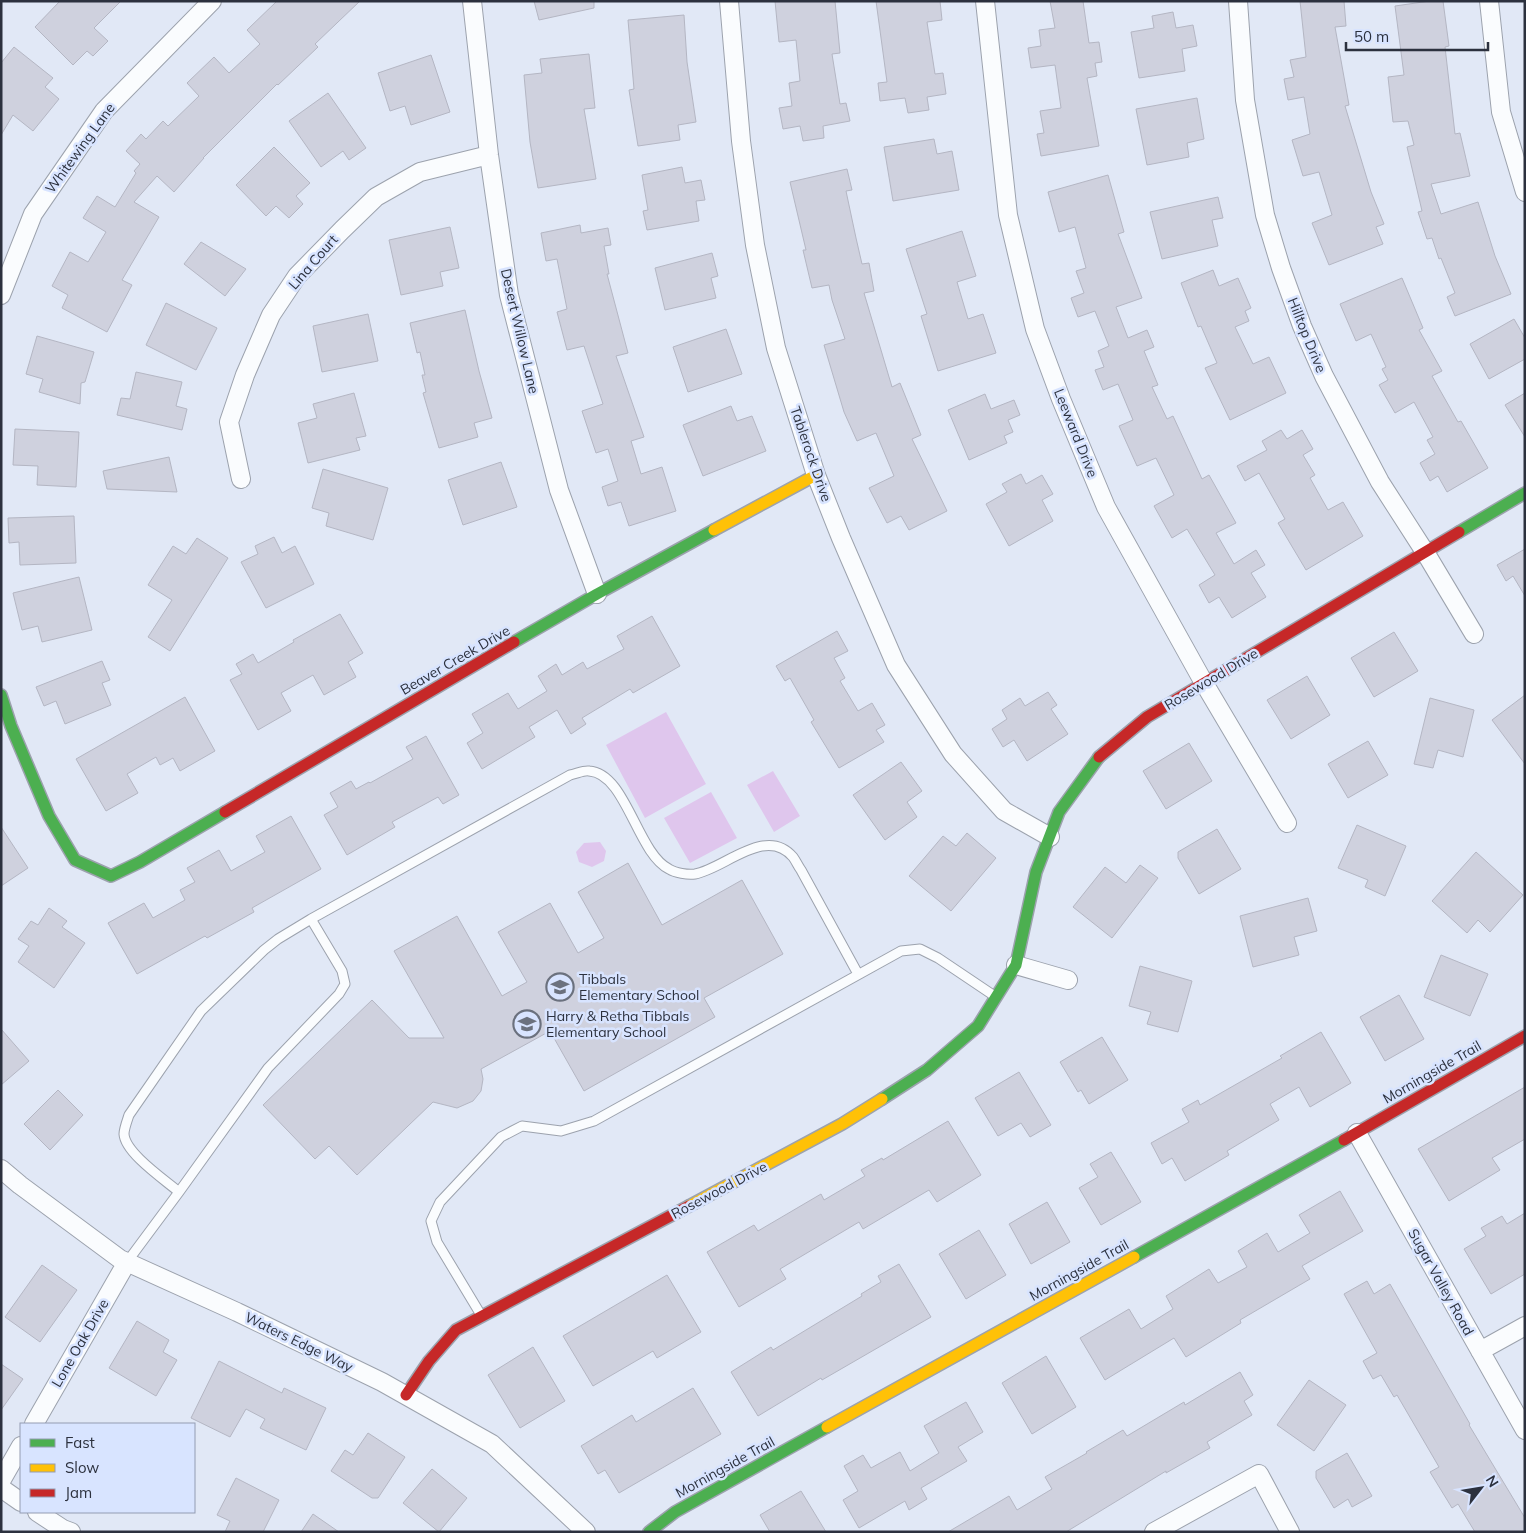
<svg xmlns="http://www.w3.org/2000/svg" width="1526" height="1533" font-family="Mulish,sans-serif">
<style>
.green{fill:#dfc6ed}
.building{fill:#cfd1de;stroke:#b4b6c3}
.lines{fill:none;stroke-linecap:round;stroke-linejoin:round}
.lane-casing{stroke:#9ca2ad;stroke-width:11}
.street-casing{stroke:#9ca2ad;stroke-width:20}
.fast-casing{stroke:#9ca2ad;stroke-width:14}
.slow-casing{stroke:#9ca2ad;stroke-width:14}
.jam-casing{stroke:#9ca2ad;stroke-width:14}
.lane{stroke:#fafcfe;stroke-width:9}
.street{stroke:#fafcfe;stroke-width:18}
.fast{stroke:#4caf50;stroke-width:11}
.slow{stroke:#ffc107;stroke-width:11}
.jam{stroke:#c62828;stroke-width:11}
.labels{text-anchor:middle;stroke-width:5;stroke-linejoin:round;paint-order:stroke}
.street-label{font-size:14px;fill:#2c313e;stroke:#d8e4ff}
.poi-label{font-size:14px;fill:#2c313e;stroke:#d8e4ff;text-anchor:start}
</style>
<rect width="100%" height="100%" fill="#e1e8f6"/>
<path class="green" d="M666 712 706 784 645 818 606 745Z
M773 771 800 816 774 832 747 785Z
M711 792 737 838 690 863 664 818Z
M600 842 606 851 604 861 592 867 579 862 576 852 584 843Z"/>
<path class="building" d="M60 1H121L94 28 108 41 93 56 87 51 73 65 35 27Z
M277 1H360L315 44 318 47 278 85 277 84 203 158H204L174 192 157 176 134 202 159 217 122 280 132 285 107 332 62 308 68 295 52 286 70 252 88 262 106 232 83 218 97 196 115 207 136 173 134 171 140 164 126 151 141 134 146 139 163 121 168 126 199 96 187 83 214 57 229 73 260 44 247 30Z
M534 1H594V8L539 20Z
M775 1H835L840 53 832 54 840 104 846 103 850 121 823 126 824 138 803 141 800 126 783 129 779 108 792 106 789 83 800 81 796 40 779 42Z
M876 1H940L942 20 927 22 935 74 943 73 946 94 927 97 929 110 908 113 905 98 880 101 878 83 887 82Z
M1050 1H1083L1089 43 1099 42 1102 62 1095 63 1097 76 1087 78 1099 146 1041 156 1037 134 1044 133 1040 111 1061 108 1055 65 1031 68 1028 48 1041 46 1039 30 1055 28Z
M1300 1H1344L1346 26 1335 27 1349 105 1345 106 1371 192 1384 224 1376 227 1383 244 1329 265 1312 223 1332 215 1319 172 1303 176 1292 140 1310 134 1304 97 1288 100 1284 79 1294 77 1290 60 1306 57Z
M1430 1H1443L1449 46 1445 47 1455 134 1460 133 1470 176 1431 184 1441 214 1478 202 1495 256 1511 294 1455 316 1447 297 1455 293 1441 258 1439 259 1432 238 1427 239 1418 212 1422 211 1407 147 1414 145 1408 121 1393 122 1388 77 1404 75 1395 6Z
M1173 12 1176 28 1193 25 1197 46 1182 49 1185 71 1139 78 1131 32 1154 28 1152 16Z
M684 15 687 62 696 122 678 125 680 140 638 146 629 90 634 89 628 20Z
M14 47 53 78 45 87 59 99 33 131 13 115 1 135V63Z
M589 54 595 108 584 109 596 179 538 188 530 142 524 75 542 73 540 59Z
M431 55 450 112 411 125 405 106 390 111 378 73Z
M328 93 366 148 349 160 343 151 321 167 289 121Z
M1197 98 1204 139 1187 143 1189 157 1147 165 1136 109Z
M934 139 937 154 952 151 959 190 893 201 884 147Z
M274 147 310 183 296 196 303 204 289 218 276 206 266 216 236 185Z
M682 167 685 183 701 180 705 200 696 201 699 221 647 230 643 211 648 210 642 175Z
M847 169 852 190 846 191 856 238 862 264 869 263 874 291 864 293 892 387 900 383 921 435 912 439 947 511 909 530 901 516 887 523 869 488 894 476 876 433 857 441 844 412 824 345 845 339 832 300 829 285 812 288 803 250H806L790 182Z
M1108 175 1124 232 1118 234 1142 298 1116 307 1128 338 1147 330 1154 347 1144 351 1158 385 1152 387 1167 419 1173 416 1202 479 1209 475 1236 523 1216 533 1234 564 1256 550 1265 565 1251 573 1266 597 1232 618 1219 597 1209 603 1199 585 1215 575 1187 529 1172 538 1154 506 1174 495 1156 458 1137 466 1119 426 1133 420 1118 384 1103 390 1095 370 1104 367 1098 351 1109 346 1095 311 1078 317 1071 298 1084 293 1076 271 1086 268 1075 227 1059 232 1048 192Z
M1218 197 1223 218 1212 220 1218 246 1162 259 1150 212Z
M580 225 581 233 608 228 611 245 604 246 609 274H607L628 353 616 356 644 437 631 441 641 474 662 467 676 511 629 526 621 502 608 506 602 487 618 481 608 449 596 453 582 411 603 404 584 346 567 350 557 312 567 309 557 259 546 261 541 233Z
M450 227 459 268 440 272 443 286 401 295 389 240Z
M962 231 976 276 957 282 968 319 983 314 996 353 938 371 921 316 927 314 906 249Z
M201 242 246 269 225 296 184 264Z
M712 253 718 276 711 278 716 298 665 310 655 268Z
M1213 270 1219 286 1238 278 1251 308 1245 311 1249 321 1235 327 1253 364 1269 357 1286 393 1230 420 1205 368 1217 363 1201 326 1198 327 1181 283Z
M1402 278 1423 328 1419 330 1442 371 1432 376 1458 422 1461 421 1488 468 1447 492 1438 476 1430 481 1420 463 1435 454 1427 440 1433 437 1414 402 1395 413 1379 385 1388 380 1382 369 1386 367 1371 334 1356 341 1340 304Z
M166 303 217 328 196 370 146 345Z
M465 310 479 371 492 418 474 423 478 437 439 448 423 393 426 392 422 375H425L420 352 417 353 410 323Z
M368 314 378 361 322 372 313 326Z
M1514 319 1525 338V359L1489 379 1470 344Z
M726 329 742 374 688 392 673 347Z
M37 336 94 352 85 382 81 383 80 404 39 392 43 379 26 374Z
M136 372 182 382 176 406 187 409 182 430 117 415 121 398 130 399Z
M354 393 366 436 356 438 360 450 308 463 298 423 317 418 313 404Z
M1525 393V437L1505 405Z
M985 394 991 409 1014 400 1020 415 1008 420 1013 432 1004 436 1007 443 969 460 948 410Z
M731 406 737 421 752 416 766 451 703 476 683 425Z
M15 429 79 432 76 487 37 485 38 466 13 465Z
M1281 430 1287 439 1302 430 1313 449 1303 455 1315 475 1310 478 1328 510 1343 502 1363 536 1306 570 1278 523 1285 519 1259 473 1245 481 1237 466 1267 450 1262 441Z
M169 457 177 492 107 489 103 471Z
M501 462 517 507 463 525 448 480Z
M323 469 388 488 373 540 326 526 329 513 312 508Z
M1021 474 1026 484 1042 475 1053 494 1042 500 1053 521 1009 546 986 504 1007 492 1002 484Z
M74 516 76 563 20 565 19 542 9 543 8 518Z
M274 537 282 553 295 546 314 584 266 608 241 562 258 554 255 546Z
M197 538 228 558 170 651 148 637 172 600 148 585 173 546 186 554Z
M1525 549V596L1513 576 1506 581 1497 565Z
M79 577 92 630 42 642 38 626 22 630 13 593Z
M340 614 363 653 348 662 356 677 324 695 313 675 281 693 291 711 258 730 230 680 242 674 236 664 253 654 258 663 294 642 293 640Z
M652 616 680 666 633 693 630 689 582 718 586 724 571 734 557 710 529 727 535 737 482 769 467 743 483 733 472 714 508 693 518 709 547 691 538 676 556 664 562 675 583 662 587 669 624 649 617 636Z
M837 631 848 651 834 658 845 678 840 681 858 711 872 703 885 725 876 730 884 742 839 768 811 722 814 720 790 678 785 681 776 666Z
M1394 632 1418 671 1374 697 1351 658Z
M102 661 110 680 102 683 111 705 65 724 56 701 44 706 36 687Z
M1307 676 1330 715 1291 739 1267 700Z
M1048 692 1057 705 1051 709 1068 734 1027 761 1014 740 1003 747 992 729 1007 719 1002 710 1020 698 1025 706Z
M1525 695V764L1492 720Z
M185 697 215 751 180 771 173 758 160 765 156 757 127 774 138 793 106 811 76 759Z
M1430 698 1474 710 1463 757 1438 750 1433 768 1414 764Z
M426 736 459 795 443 804 438 797 392 822 395 827 347 855 324 815 338 807 330 793 351 781 356 789 369 782 370 783 413 759 406 747Z
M1368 741 1388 775 1348 798 1328 764Z
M1189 743 1212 781 1166 809 1143 771Z
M901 762 922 791 907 802 917 817 885 840 853 795Z
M291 816 321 869 252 908 254 912 207 938 205 936 137 974 108 923 144 903 153 918 185 900 180 890 195 882 187 868 219 850 231 871 265 852 256 836Z
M1357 825 1406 846 1385 896 1365 887 1368 880 1338 868Z
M1 827 28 868 1 886Z
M1217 829 1241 869 1199 894 1178 858V852Z
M967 833 996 858 951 911 909 876 943 836 956 846Z
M1476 852 1523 895 1490 932 1478 920 1467 933 1432 901Z
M628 863 662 925 742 880 783 954 704 998 715 1017 584 1091 550 1031 481 1069 483 1079 481 1091 473 1101 457 1108 433 1102 357 1175 329 1146 315 1159 263 1105 372 1000 409 1038H444L394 951 457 916 502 996 527 982 498 932 550 903 578 953 604 938 578 892Z
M1140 865 1158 878 1112 938 1073 907 1105 867 1126 883Z
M1308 898 1317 931 1294 937 1299 955 1253 967 1240 916Z
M49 908 67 921 62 927 85 943 54 988 18 962 29 946 18 939 31 921 38 925Z
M1441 955 1488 974 1470 1016 1424 997Z
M1140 966 1192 981 1178 1032 1147 1024 1151 1012 1129 1006Z
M1399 995 1424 1039 1385 1061 1360 1017Z
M1 1029 29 1061 1 1085Z
M1321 1032 1351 1083 1310 1107 1299 1087 1270 1104 1279 1120 1227 1151 1229 1155 1185 1181 1172 1158 1162 1164 1151 1143 1189 1122 1182 1109 1198 1100 1200 1105 1282 1058 1280 1056Z
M1102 1037 1128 1080 1089 1104 1081 1090 1078 1092 1060 1062Z
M1019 1072 1051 1125 1030 1137 1021 1123 998 1136 975 1098Z
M1525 1087V1139L1492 1158 1500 1170 1449 1201 1418 1149Z
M58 1090 83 1115 50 1150 24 1124Z
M948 1121 981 1175 937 1202 929 1190 863 1229 859 1222 780 1269 786 1279 739 1307 707 1252 754 1225 758 1231 821 1194 824 1200 865 1176 861 1170 882 1158 883 1160Z
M1111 1152 1141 1202 1101 1225 1079 1188 1098 1177 1090 1164Z
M1340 1191 1363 1231 1302 1266 1310 1279 1240 1320 1241 1323 1186 1357 1174 1338 1105 1380 1080 1338 1129 1309 1141 1329 1173 1309 1166 1296 1209 1269 1218 1283 1247 1267 1238 1251 1267 1233 1278 1252 1310 1233 1299 1215Z
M1047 1202 1070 1242 1031 1264 1009 1224Z
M1525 1213V1274L1491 1294 1464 1249 1486 1236 1481 1228 1502 1216 1507 1224Z
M979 1230 1006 1275 966 1299 939 1254Z
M899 1264 931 1317 822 1380 821 1378 758 1416 731 1372 771 1347 773 1350 862 1296 861 1294 881 1282 878 1276Z
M42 1265 77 1290 40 1342 5 1317Z
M667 1275 701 1332 657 1358 653 1351 593 1386 563 1336Z
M1367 1281 1374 1294 1390 1284 1470 1424 1469 1425 1525 1518V1532H1475L1458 1504 1452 1508 1430 1472 1439 1467 1397 1395 1394 1397 1381 1375 1373 1379 1363 1361 1377 1353 1344 1294Z
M137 1321 169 1340 163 1352 177 1360 156 1396 109 1368Z
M533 1347 565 1401 520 1428 488 1375Z
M1046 1356 1076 1407 1032 1434 1002 1383Z
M219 1361 282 1393 284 1388 326 1408 306 1450 260 1428 265 1419 246 1409 230 1437 191 1418Z
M1 1364 23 1379 1 1410Z
M1240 1372 1253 1395 1244 1401 1252 1415 1207 1442 1210 1448 1166 1473V1471L1066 1532H948L1009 1496 1017 1510 1052 1489 1045 1477 1087 1453 1086 1452 1123 1430 1127 1436 1184 1402 1185 1405Z
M1309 1380 1346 1405 1314 1451 1277 1425Z
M693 1388 721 1434 619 1493 605 1470 598 1474 581 1446 632 1415 636 1422Z
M966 1402 983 1432 958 1447 967 1461 921 1488 927 1499 909 1510 905 1501 859 1528 843 1500 858 1491 844 1466 863 1455 871 1468 900 1452 910 1471 939 1453 924 1426Z
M368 1433 405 1457 378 1498H372L331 1471 345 1450 353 1455Z
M1347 1453 1372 1496 1352 1507 1348 1499 1334 1508 1316 1478V1471Z
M432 1469 467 1498 439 1532 403 1503Z
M236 1478 279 1500 263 1532H225L230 1521 217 1515Z
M801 1491 826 1532H770L760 1515Z
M313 1514 339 1532H301Z"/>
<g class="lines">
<g class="lane-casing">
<path id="lane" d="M311 919 570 775C576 774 584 770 589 771 626 773 637 853 669 869 675 873 688 875 695 874 724 869 766 825 793 857 796 861 798 866 801 870L858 974
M127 1262 179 1192 268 1068 339 994 345 984 342 971 311 919 278 939 264 950 201 1011 129 1115C127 1121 124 1129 124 1134 125 1153 165 1180 179 1192
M481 1315 437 1242 431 1221 440 1202 501 1137 522 1126 561 1131 594 1121 901 951 920 949 938 958 996 997"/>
</g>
<g class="street-casing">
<path id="street" d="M472 1 489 155 509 295 559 490 597 594
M729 1 741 141 755 245 776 348 816 475 841 538 896 665 953 754 1004 811 1050 837
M985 1 1008 215 1035 329 1061 399 1106 507 1204 683 1287 823
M1238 1 1245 100 1265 215 1281 268 1302 326 1324 376 1380 482 1425 552 1474 634
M1489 1 1501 112 1525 192
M1 295 33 214 104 111 212 1
M241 479 229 422 245 375 271 315 297 276 342 230 376 197 420 172 489 155
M1016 965 1068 980
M1357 1133 1525 1430
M1 1169 20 1185 120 1259 237 1312 382 1382 492 1444 586 1532
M1480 1351 1525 1326
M34 1424 127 1262
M1 1481 21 1446
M1 1488 21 1502
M37 1512 63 1529 71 1532
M1154 1532 1259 1474 1290 1532"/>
</g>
<g class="fast-casing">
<path id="fast" d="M1459 532 1525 493
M514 642 597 594 714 530
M1 695 11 726 49 816 75 860 111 876 140 862 225 812
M882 1099 927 1070 978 1026 1016 965 1036 872 1059 812 1099 757
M1134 1257 1344 1140
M649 1532 675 1512 827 1427"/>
</g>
<g class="slow-casing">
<path id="slow" d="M714 530 816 475
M689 1206 842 1124 882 1099
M827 1427 1134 1257"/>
</g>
<g class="jam-casing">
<path id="jam" d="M1099 757 1147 717 1459 532
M225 812 514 642
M1344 1140 1525 1036
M406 1395 429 1361 456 1330 689 1206"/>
</g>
<use href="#lane" class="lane"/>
<use href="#street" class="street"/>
<use href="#fast" class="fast"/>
<use href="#slow" class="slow"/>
<use href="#jam" class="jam"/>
</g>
<defs>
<g id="school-ring" transform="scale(1.4375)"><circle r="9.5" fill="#d8e4ff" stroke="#6b717e" stroke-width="1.5"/><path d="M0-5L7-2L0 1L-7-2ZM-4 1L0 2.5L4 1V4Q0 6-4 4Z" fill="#6b717e"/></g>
</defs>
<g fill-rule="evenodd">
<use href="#school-ring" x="560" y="987"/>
<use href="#school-ring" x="527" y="1024"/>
</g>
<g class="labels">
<g class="street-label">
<text transform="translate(80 148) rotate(-54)" y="5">Whitewing Lane</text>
<text transform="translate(313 262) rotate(-49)" y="5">Lina Court</text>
<text transform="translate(520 331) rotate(77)" y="5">Desert Willow Lane</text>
<text transform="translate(1307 335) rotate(68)" y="5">Hilltop Drive</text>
<text transform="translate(1076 433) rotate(68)" y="5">Leeward Drive</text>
<text transform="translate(811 454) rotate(71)" y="5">Tablerock Drive</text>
<text transform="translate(455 660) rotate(-30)" y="5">Beaver Creek Drive</text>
<text transform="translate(1211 679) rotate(-31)" y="5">Rosewood Drive</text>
<text transform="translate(1432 1072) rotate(-30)" y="5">Morningside Trail</text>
<text transform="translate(719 1190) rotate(-28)" y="5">Rosewood Drive</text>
<text transform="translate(1079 1270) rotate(-29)" y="5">Morningside Trail</text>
<text transform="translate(1441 1282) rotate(61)" y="5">Sugar Valley Road</text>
<text transform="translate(299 1342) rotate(26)" y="5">Waters Edge Way</text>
<text transform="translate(80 1343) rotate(-60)" y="5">Lone Oak Drive</text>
<text transform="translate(725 1467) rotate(-29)" y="5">Morningside Trail</text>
</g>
<g class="poi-label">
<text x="579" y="984">Tibbals<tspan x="579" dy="16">Elementary School</tspan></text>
<text x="546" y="1021">Harry &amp; Retha Tibbals<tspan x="546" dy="16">Elementary School</tspan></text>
</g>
</g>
<rect width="1526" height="1533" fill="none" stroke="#2c313e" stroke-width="5"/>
<rect x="20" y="1423" width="175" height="90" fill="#d8e4ff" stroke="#939cb2"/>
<rect x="30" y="1439" width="25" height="8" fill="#4caf50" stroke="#939cb2"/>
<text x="65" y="1448" font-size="15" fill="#2c313e">Fast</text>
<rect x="30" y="1464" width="25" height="8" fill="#ffc107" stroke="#939cb2"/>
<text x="65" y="1473" font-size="15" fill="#2c313e">Slow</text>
<rect x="30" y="1489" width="25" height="8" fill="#c62828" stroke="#939cb2"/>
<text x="65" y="1498" font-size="15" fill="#2c313e">Jam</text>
<g transform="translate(1481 1488) rotate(59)" stroke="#d8e4ff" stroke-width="4" paint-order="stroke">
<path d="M0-4L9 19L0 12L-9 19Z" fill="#2c313e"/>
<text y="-8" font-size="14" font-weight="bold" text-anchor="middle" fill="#2c313e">N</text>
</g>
<path d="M1346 42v8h142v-8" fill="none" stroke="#2c313e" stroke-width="2.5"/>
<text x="1354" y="42" font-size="15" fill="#2c313e" stroke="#d8e4ff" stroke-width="4" paint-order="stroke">50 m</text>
</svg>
